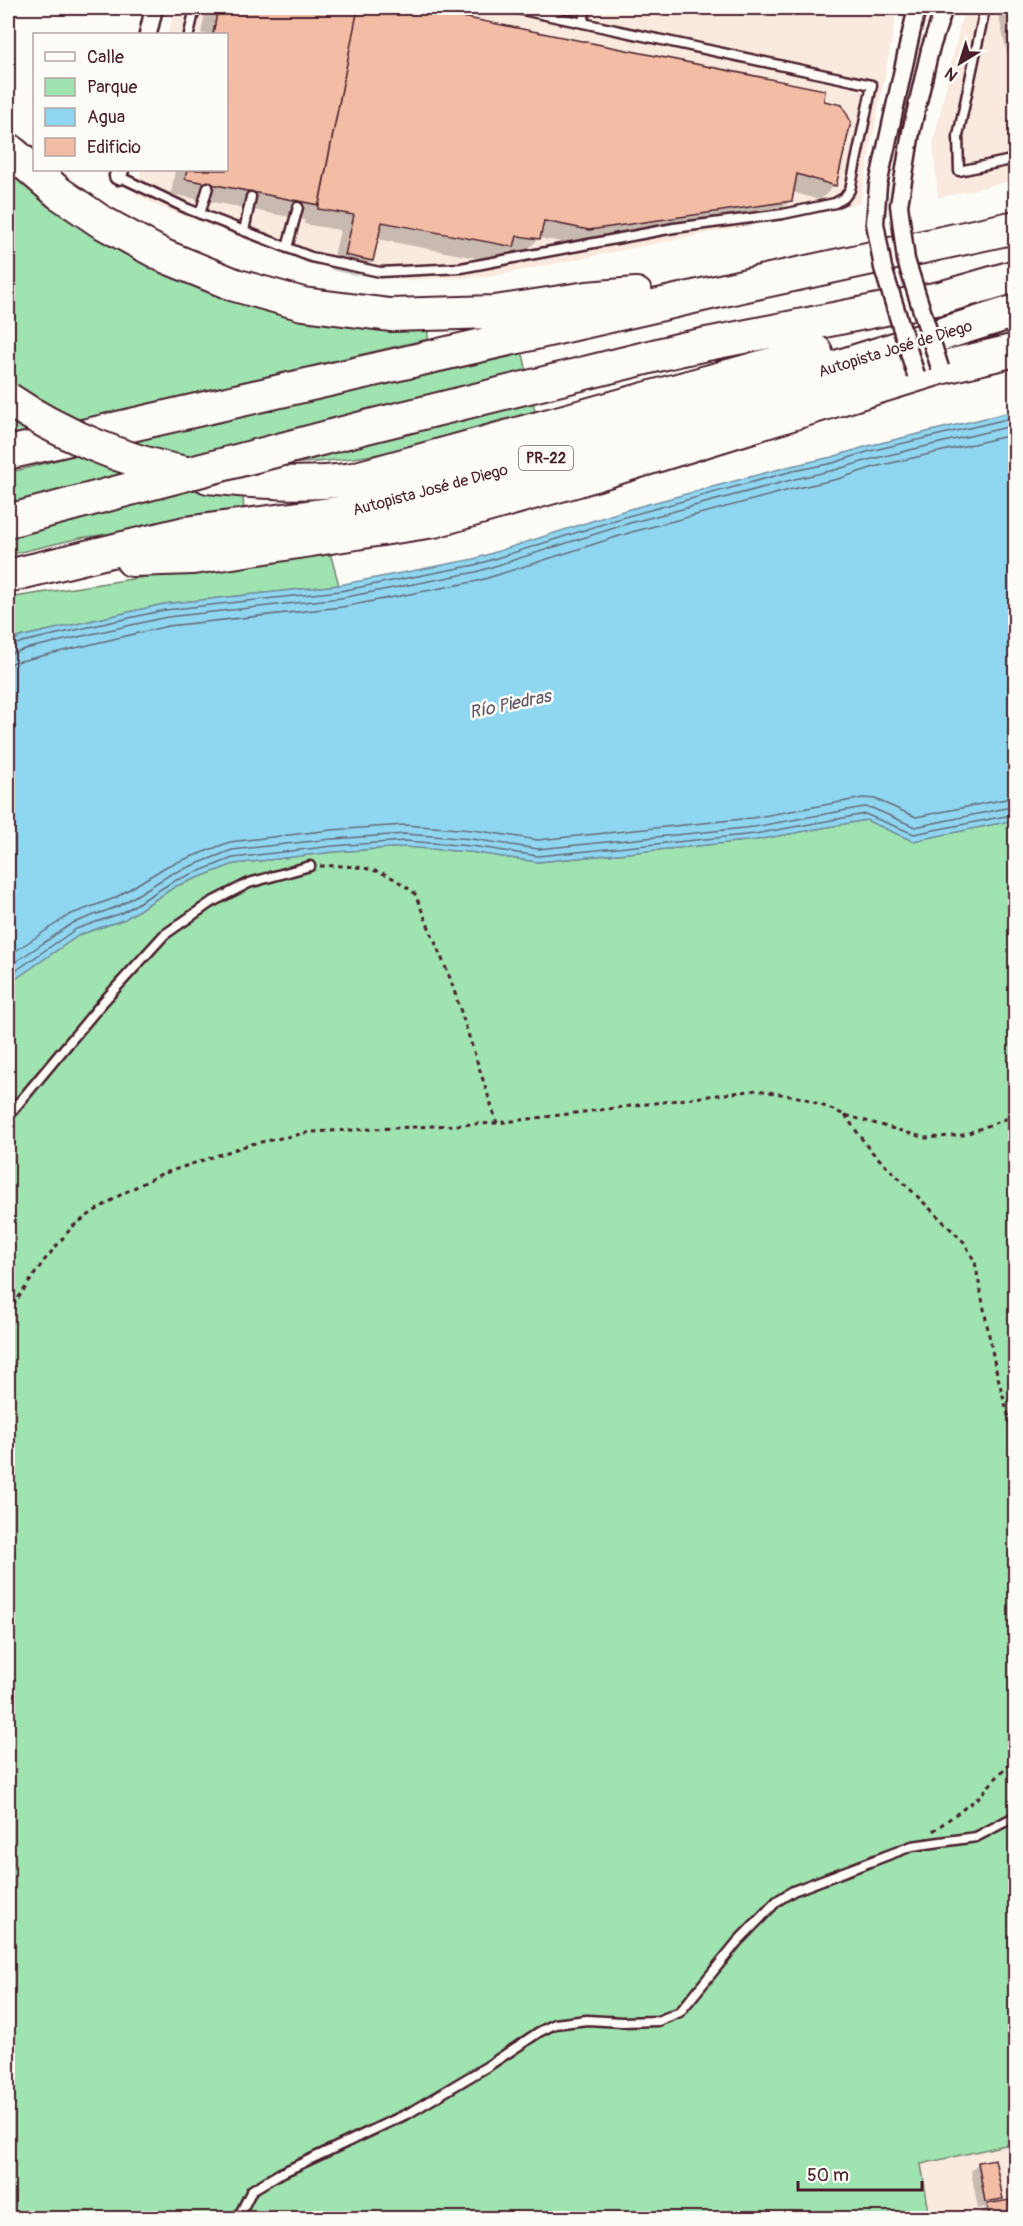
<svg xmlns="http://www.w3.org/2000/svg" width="1023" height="2226" font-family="Pangolin,sans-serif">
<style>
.built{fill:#fae9de}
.green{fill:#9ee3b0;stroke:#74816e;stroke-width:1.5}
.water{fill:#8fd7f0;stroke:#738da1;stroke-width:1.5}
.shadow{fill:#0003}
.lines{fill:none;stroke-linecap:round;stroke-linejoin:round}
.shore{stroke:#66697a;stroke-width:1.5}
.building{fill:#f3bda5;stroke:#4a1f2b;stroke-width:1.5}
.lane-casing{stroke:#4a1f2b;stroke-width:13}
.street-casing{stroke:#4a1f2b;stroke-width:21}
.highway-casing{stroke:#4a1f2b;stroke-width:36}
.path{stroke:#4a1f2b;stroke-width:3;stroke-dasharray:4.5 4.5;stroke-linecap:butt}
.lane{stroke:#fdfcf7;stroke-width:8}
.street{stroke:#fdfcf7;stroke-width:16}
.highway{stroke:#fdfcf7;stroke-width:32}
.street-bridge-casing{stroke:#4a1f2b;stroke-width:21;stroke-linecap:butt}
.highway-bridge-casing{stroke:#4a1f2b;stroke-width:36;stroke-linecap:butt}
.street-bridge{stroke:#fdfcf7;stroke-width:16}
.highway-bridge{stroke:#fdfcf7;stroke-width:32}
.labels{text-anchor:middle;stroke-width:5;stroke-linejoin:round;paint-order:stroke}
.shield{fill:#fdfcf7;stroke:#806168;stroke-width:1.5}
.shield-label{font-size:15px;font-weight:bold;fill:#4a1f2b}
.street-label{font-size:16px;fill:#4a1f2b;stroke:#fdfcf7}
.water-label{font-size:18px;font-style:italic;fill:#5f5666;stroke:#fdfcf7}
</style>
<rect width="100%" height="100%" fill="#fdfcf7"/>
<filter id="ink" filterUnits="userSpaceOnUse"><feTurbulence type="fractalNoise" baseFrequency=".0167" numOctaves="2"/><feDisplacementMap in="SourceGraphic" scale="12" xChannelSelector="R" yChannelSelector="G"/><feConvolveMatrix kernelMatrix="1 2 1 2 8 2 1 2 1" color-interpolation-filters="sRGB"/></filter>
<g filter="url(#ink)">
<path class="built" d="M174 8H898L860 203 488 277 405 280 315 265 162 208 136 195 141 170H226V34H168Z
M964 8H1015V180L938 198 933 144Z
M1015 2143V2218H930L920 2164Z"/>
<path class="green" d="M8 164 83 224 428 327V339L8 436Z
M522 349 535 411C492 423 450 438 407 448 330 466 252 468 174 455L166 488 243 494 244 514 80 538 8 555V473L228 415Z
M329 549 339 585 164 604 20 637 8 643V598Z
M866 820 913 841 1015 820V2143L921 2164 930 2218H8V984L79 935 125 919 176 886 234 864 333 852 405 847 470 852 538 862 756 840Z"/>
<path class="water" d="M1015 411V820L913 841 866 820 756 840 537 862 470 852 405 847 333 852 234 864 176 886 125 919 79 935 8 984V643L20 637 164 604 339 585 474 559 626 510 791 466 832 457 868 446Z"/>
<path class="shadow" d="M206 8H407L823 91 822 102 835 185 820 200 792 192 790 200 775 216 573 244 539 238 523 254 508 251 497 262 377 239 372 260 357 276 331 270 340 230 304 224 305 220 171 194 175 170H226V34H201Z
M997 8H1016V93Z
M978 2163 1001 2199 996 2204 1008 2201 1011 2218H982L980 2213 986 2207 978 2209 971 2171Z"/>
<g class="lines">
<path class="shore" d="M8 647 22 642 165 610 340 591 475 565 628 516 793 471 833 463 870 451 1016 417
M8 655 25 649 167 617 341 598 476 572 630 523 795 479 835 470 872 459 1016 425
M8 664 168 626 342 607 478 581 632 532 797 488 838 479 874 467 1016 434
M8 956 69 915 115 898 167 866 230 842 331 830 405 825 473 830 538 840 752 818 863 798 875 799 916 817 1016 797
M8 967 73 923 119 906 171 874 232 850 332 839 405 834 472 839 538 849 754 827 864 807 872 808 915 827 1016 806
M8 976 76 929 122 913 174 881 233 858 333 846 405 841 471 846 538 856 755 834 865 814 914 834 1016 814"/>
</g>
<path class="building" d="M218 8H358L319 205 185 179 187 170H226V34H213Z
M358 8H418L825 90 824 101 842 105 851 122 836 186 797 174 792 201 589 230 544 221 540 239 517 236 514 247 382 222 373 261 345 255 354 215 318 209Z
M995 2159 1003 2199 985 2202 978 2162Z
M1009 2200 1013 2218H990L987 2204Z"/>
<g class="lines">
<g class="lane-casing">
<path id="lane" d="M985 8 958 136 959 171 1016 159
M583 21 586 8
M189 34 195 8
M118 176 188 209 311 257 380 272 461 268 674 228 783 214 835 203 844 198 850 190 872 85 513 8
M200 214 208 187
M244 231 251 197
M287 248 298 207
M8 1116 103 1002 164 935 210 903 249 883 310 866
M238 2218 252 2190 279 2174 409 2113 488 2066 539 2032 555 2024 587 2020 622 2022 658 2021 680 2012 738 1941 777 1901 793 1891 912 1846 976 1837 1016 1816"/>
</g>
<g class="street-casing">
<path id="street" d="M148 34 154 8
M909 42 917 8
M930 50 944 8
M118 176 120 170"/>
</g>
<g class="highway-casing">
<path id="highway" d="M8 149 59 193 100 221 164 256 235 285 303 304 390 315 495 312 587 298 636 294
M682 349 940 298 1016 276
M8 453 742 286 1016 227
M208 477C257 482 304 486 353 479L816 352
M132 560 193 558 434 521 578 480 940 368 1016 350
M8 576 185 533 345 512 545 458 1016 311"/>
</g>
<path class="path" d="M320 866C359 865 384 867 415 894L450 978 497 1123
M845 1115 869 1149 964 1242 975 1262 995 1366 1016 1445
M8 1313 43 1262 72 1227 93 1212 122 1194 159 1175 251 1144 311 1132 497 1123 757 1090 804 1098 845 1115 926 1138 963 1135 1016 1115
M933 1831 978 1798 1016 1756"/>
<use href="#lane" class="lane"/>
<use href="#street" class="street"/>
<use href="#highway" class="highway"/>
<g class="street-bridge-casing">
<path id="street-bridge" d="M909 42 878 185 875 223 883 268 916 375
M930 50 911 132 899 205 906 260 940 368"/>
</g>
<g class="highway-bridge-casing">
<path id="highway-bridge" d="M8 399C58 433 126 462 186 473
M8 521 370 426 682 349"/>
</g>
<use href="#street-bridge" class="street-bridge"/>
<use href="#highway-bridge" class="highway-bridge"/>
</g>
</g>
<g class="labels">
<rect class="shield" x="519" y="446" width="54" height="24" rx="4.5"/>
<g class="shield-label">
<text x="546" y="463">PR-22</text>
</g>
<g class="street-label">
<text transform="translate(895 348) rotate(-17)" y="6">Autopista José de Diego</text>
<text transform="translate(430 489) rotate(-15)" y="6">Autopista José de Diego</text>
</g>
<g class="water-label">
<text transform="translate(510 704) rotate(-12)" y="6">Río Piedras</text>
</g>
</g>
<rect width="1023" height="2226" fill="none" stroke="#fdfcf7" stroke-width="30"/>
<rect x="15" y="15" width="993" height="2196" fill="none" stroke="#4a1f2b" stroke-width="2" filter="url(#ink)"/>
<rect x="33" y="33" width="195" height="138" fill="#fdfcf7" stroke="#b5a4a5" stroke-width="1.5"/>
<rect x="45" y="52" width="30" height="9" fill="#fdfcf7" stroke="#b5a4a5" stroke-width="1.5"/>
<text x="87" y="63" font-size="18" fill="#4a1f2b">Calle</text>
<rect x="45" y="78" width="30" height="18" fill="#9ee3b0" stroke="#b5a4a5" stroke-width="1.5"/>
<text x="87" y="93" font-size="18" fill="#4a1f2b">Parque</text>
<rect x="45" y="108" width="30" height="18" fill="#8fd7f0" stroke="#b5a4a5" stroke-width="1.5"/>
<text x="87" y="123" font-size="18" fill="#4a1f2b">Agua</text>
<rect x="45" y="138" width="30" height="18" fill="#f3bda5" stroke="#b5a4a5" stroke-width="1.5"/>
<text x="87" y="153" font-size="18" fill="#4a1f2b">Edificio</text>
<g transform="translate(960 63) rotate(218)" stroke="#fdfcf7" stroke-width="4.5" paint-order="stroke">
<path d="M0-4.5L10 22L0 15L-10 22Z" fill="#4a1f2b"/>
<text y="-9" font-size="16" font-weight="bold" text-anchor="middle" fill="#4a1f2b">N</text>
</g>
<path d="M798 2181v9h124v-9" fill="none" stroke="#4a1f2b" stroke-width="3"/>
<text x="807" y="2181" font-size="18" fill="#4a1f2b" stroke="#fdfcf7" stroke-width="4.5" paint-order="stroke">50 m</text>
</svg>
